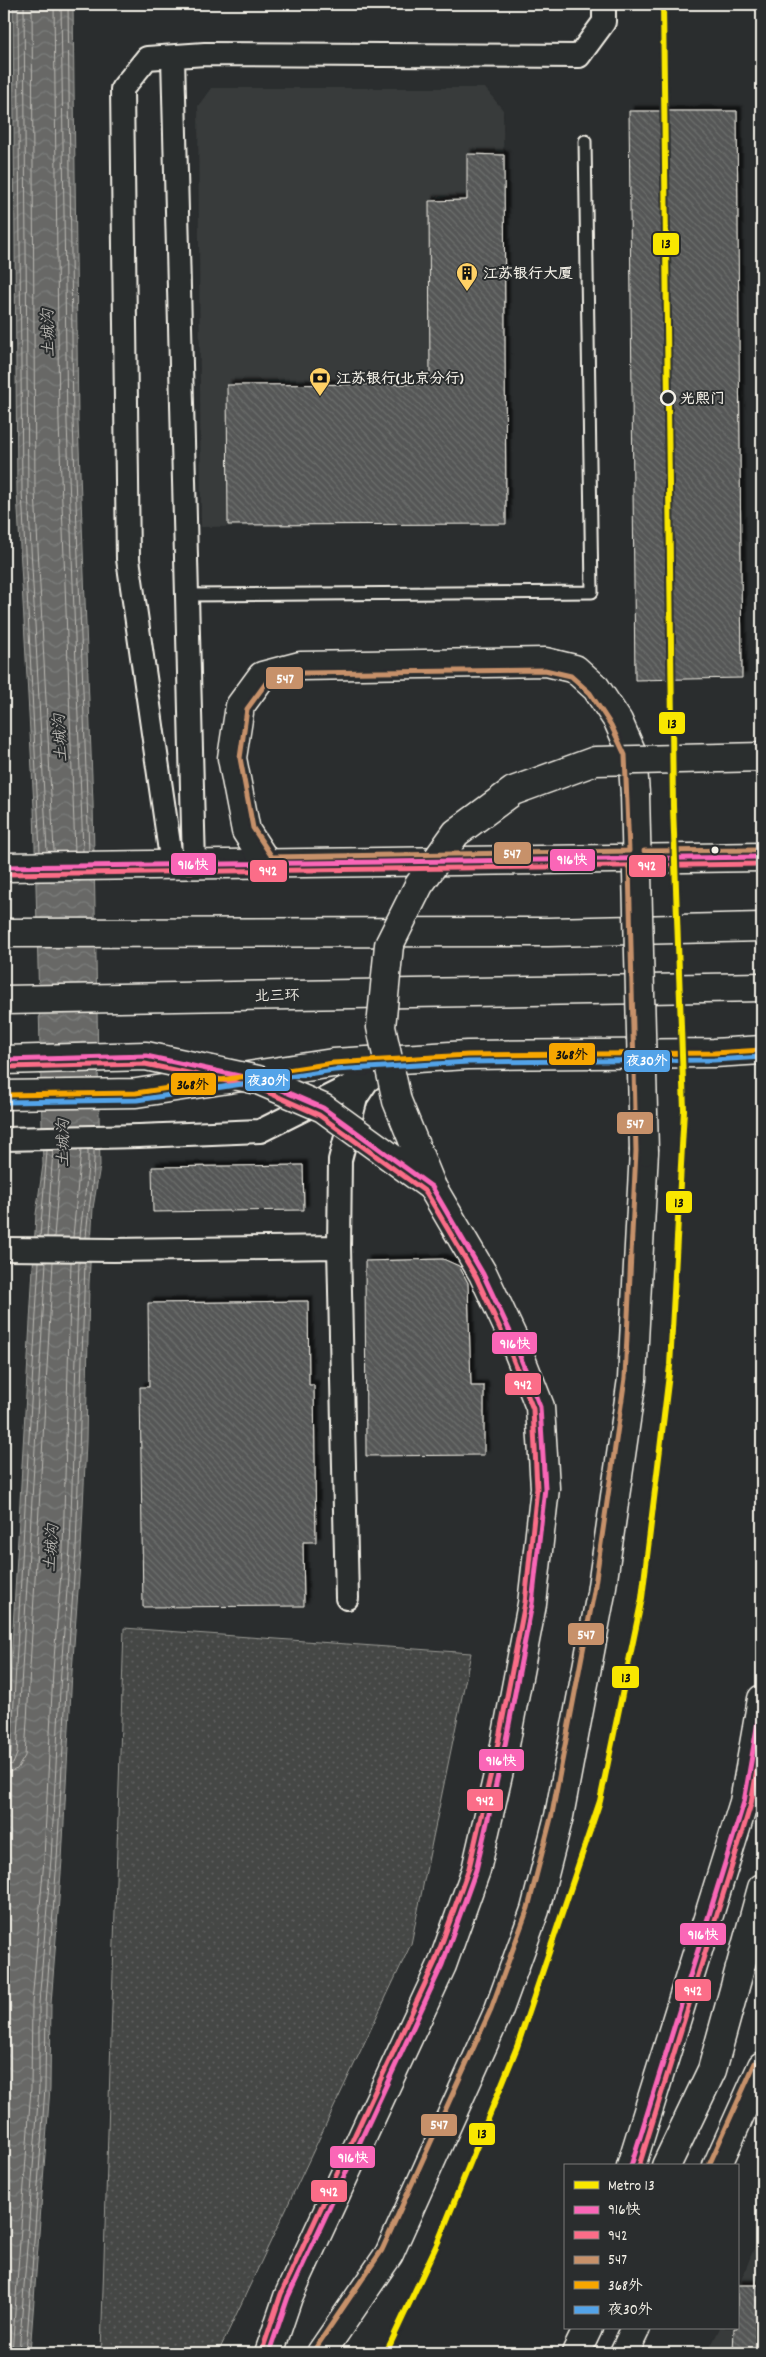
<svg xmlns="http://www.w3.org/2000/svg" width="766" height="2357" font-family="Dekko,'LXGW WenKai TC',sans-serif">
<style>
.built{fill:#373a3a}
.park{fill:url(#park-dots);stroke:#9c9c96}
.water{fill:url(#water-waves);stroke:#9f9f9a}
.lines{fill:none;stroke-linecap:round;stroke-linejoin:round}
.shore{stroke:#bcbab4;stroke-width:1}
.building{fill:url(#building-back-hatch);stroke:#f4f1e8;filter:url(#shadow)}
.lane-casing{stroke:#f4f1e8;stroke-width:15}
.street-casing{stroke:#f4f1e8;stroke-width:26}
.secondary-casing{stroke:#f4f1e8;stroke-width:31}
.highway-casing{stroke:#f4f1e8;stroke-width:31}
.lane{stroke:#2a2d2e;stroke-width:11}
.street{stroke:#2a2d2e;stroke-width:22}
.secondary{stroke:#2a2d2e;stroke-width:28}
.highway{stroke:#2a2d2e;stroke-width:28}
.highway-bridge-casing{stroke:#f4f1e8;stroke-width:31;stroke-linecap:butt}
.highway-bridge{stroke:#2a2d2e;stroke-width:28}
.bus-1-casing{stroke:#2a2d2e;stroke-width:9}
.bus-2-casing{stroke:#2a2d2e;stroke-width:9}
.bus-3-casing{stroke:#2a2d2e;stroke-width:9}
.bus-4-casing{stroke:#2a2d2e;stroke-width:9}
.bus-5-casing{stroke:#2a2d2e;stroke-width:9}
.bus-1{stroke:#fa66b7;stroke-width:5}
.bus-2{stroke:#fb6d88;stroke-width:5}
.bus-3{stroke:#c7916a;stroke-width:5}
.bus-4{stroke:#f7a600;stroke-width:5}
.bus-5{stroke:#53a3e8;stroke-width:5}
.metro-1-casing{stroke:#2a2d2e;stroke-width:10}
.metro-1{stroke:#f9e700;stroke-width:6}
.stop-dot{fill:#2a2d2e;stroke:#f4f1e8;stroke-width:2.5}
.bus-dot{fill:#f4f1e8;stroke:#2a2d2e;stroke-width:2}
.labels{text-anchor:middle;stroke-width:4;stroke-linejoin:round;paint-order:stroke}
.poi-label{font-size:15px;font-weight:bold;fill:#f4f1e8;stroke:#2a2d2e;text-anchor:start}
.stop-label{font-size:15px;font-weight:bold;fill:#f4f1e8;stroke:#2a2d2e;text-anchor:start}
.street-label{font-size:15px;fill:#f4f1e8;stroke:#2a2d2e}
.water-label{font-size:16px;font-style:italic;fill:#b5b3ae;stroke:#2a2d2e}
.line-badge{stroke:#2a2d2e;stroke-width:2}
.badge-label{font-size:14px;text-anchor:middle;font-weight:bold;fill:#fff}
.pale-badge-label{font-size:14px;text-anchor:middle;font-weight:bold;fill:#111}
</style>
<defs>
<pattern id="park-dots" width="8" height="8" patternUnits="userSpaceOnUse" patternTransform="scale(1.25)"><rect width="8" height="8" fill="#444645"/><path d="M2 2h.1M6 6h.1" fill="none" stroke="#606160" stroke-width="1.8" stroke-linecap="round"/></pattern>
<pattern id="water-waves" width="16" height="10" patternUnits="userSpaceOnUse" patternTransform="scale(1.25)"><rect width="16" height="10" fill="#676866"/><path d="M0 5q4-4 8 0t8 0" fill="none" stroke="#7d7e7c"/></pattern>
<pattern id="building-back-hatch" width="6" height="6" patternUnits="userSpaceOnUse" patternTransform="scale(1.25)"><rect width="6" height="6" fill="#555756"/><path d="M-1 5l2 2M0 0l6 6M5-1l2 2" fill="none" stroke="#6e706e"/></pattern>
<filter id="shadow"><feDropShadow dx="4.5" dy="-4.5" stdDeviation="1" flood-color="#0009"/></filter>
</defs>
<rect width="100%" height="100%" fill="#2a2d2e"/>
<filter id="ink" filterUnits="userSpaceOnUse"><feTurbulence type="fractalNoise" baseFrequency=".02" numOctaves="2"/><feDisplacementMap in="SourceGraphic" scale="10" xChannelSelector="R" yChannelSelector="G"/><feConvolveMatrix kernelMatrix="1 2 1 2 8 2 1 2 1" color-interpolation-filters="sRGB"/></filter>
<g filter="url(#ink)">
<path class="built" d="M211 88H485L503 110 506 524 201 527 198 106Z
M762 2229V2353H707L720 2328H737V2290Z"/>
<path class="park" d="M124 1628 471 1653 411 1944 218 2353H101Z"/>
<path class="water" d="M13 4H73L78 422 93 803 100 1166 93 1208 89 1284 86 1442 81 1550 72 1672 62 1860 51 2004 50 2088 30 2353H4V1790L36 1214 43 1165 34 807 17 491Z"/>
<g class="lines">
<path class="shore" d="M18 4 22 491 40 852
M24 4 28 491 47 851
M32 4 35 491 54 851
M54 4 59 423 75 851
M61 4 67 423 83 851
M68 4 73 422 89 851
M40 1237 47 1151
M47 1237 53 1150
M54 1237 61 1150
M73 1237 81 1150
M80 1237C82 1208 89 1179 88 1150
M86 1237C88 1208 95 1179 94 1149
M4 1760 9 1759 11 1754 39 1262
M4 1766 13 1764 17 1754 46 1262
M4 1774 17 1769 25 1756 53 1262
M12 2353 31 2088 32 2003 44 1859 53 1671 63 1549 71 1262
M19 2353 39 2088V2003L51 1859 61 1671 70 1549 79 1262
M26 2353 45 2088 46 2003 57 1860 67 1672 76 1550 85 1262"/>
</g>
<path class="building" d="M629 111H737L742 678 635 680Z
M467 154 504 155 506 524 228 525 227 385 430 384 429 201 467 200Z
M303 1165 304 1210 153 1212 152 1167Z
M443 1259 459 1266 468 1283 471 1386H484V1455L366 1456 365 1261Z
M308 1301 309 1385H314L316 1542H303L304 1606 143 1607 140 1387H149L148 1303Z
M737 2285H762V2353H733L734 2328H737Z"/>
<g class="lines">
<g class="lane-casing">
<path id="lane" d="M186 595 592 592 585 141"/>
</g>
<g class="street-casing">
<path id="street" d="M173 57 194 865
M172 865 128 559 122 89 147 58 205 54 579 56 604 22V4
M4 1139 139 1136 260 1131 358 1082 370 1079
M4 1249 114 1250 339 1247
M347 1598 339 1247 340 1160 356 1098 368 1080"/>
</g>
<g class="secondary-casing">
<path id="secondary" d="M4 867 762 857
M4 1095 136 1093 333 1063 468 1055 714 1053 762 1050
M717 2166 762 2066
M624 2353 636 2328"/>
</g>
<g class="highway-casing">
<path id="highway" d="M268 865 246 831 232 758 240 706 262 676 300 666 546 662 575 669 596 688 618 721 632 753 635 794
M4 933 548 932 762 927
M4 1000 762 987
M631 2166 744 1802 762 1699
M666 2166 712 2070 762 1888
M269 2353 288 2297 442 1965 476 1870 505 1745 532 1604 545 1488 540 1407 512 1336 483 1274 432 1187
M321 2353 389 2254 498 2012 535 1910 559 1816 601 1593 632 1379 644 1151
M576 2353 588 2328"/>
</g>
<use href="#lane" class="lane"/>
<use href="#street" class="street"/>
<use href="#secondary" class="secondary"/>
<use href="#highway" class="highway"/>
<g class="highway-bridge-casing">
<path id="highway-bridge" d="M635 794 644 1151
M4 1060 146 1056 258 1080 323 1108 432 1187
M432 1187 397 1101 381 1027 389 945 419 885 456 833 513 791 595 761 762 757"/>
</g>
<use href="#highway-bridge" class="highway-bridge"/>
<g class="bus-1-casing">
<path id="bus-1" d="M4 867 762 857
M4 1060 146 1056 258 1080 323 1108 432 1187 483 1274 512 1336 540 1407 545 1488 532 1604 505 1745 476 1870 442 1965 288 2297 269 2353
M631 2166 744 1802 762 1699"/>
</g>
<g class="bus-2-casing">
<path id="bus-2" d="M4 874 762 864
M4 1067 145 1064 256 1087 319 1115 426 1192 476 1277 505 1339 533 1409 537 1488 525 1603 498 1743 469 1868 435 1962 281 2294 262 2351
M639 2166 751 1804 762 1741"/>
</g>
<g class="bus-3-casing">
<path id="bus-3" d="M545 670 571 676 590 693 611 725 625 755 629 851 272 857 253 828 240 758 247 709 266 683 301 673Z
M644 851 762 850
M710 2163 755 2063
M315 2349 382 2250 491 2009 528 1908 552 1814 594 1592 625 1378 636 1151 629 866"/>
</g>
<g class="bus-4-casing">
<path id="bus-4" d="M4 1095 136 1093 333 1063 468 1055 714 1053 762 1050"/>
</g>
<g class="bus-5-casing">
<path id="bus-5" d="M4 1102 137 1100 334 1070 468 1062 714 1060 762 1057"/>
</g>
<use href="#bus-1" class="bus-1"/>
<use href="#bus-2" class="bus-2"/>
<use href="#bus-3" class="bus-3"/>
<use href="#bus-4" class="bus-4"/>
<use href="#bus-5" class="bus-5"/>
<g class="metro-1-casing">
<path id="metro-1" d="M386 2353 438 2242 517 2047 600 1801 642 1598 670 1366 684 1110 673 806 663 4"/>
</g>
<use href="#metro-1" class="metro-1"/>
</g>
</g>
<defs>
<g id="building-pin" transform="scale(1.125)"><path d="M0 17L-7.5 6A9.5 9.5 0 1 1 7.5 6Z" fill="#ffd166" stroke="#2a2d2e"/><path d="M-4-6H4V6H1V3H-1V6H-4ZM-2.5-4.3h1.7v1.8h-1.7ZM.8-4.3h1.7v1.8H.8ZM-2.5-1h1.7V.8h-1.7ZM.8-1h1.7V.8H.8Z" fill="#111"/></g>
<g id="bank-pin" transform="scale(1.125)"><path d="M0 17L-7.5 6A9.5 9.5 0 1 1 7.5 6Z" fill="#ffd166" stroke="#2a2d2e"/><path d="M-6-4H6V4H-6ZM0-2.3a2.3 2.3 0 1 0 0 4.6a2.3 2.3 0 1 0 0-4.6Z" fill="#111"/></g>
</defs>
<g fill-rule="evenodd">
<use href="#building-pin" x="467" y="273"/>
<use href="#bank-pin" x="320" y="378"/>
</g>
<circle class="stop-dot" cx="668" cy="398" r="7"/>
<circle class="bus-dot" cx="715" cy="850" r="4.5"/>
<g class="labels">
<g class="poi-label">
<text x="483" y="278">江苏银行大厦</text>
<text x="336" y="383">江苏银行(北京分行)</text>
</g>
<g class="stop-label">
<text x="680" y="403">光熙门</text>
</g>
<g class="street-label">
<text transform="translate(277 995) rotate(-1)" y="5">北三环</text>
</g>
<g class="water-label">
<text transform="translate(47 333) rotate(-91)" y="6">土城沟</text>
<text transform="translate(59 738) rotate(-93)" y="6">土城沟</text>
<text transform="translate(62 1143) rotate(-90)" y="6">土城沟</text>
<text transform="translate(50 1548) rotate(-86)" y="6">土城沟</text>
</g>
</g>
<g class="line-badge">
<rect x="652" y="232" width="28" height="24" rx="5" fill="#f9e700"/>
<rect x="265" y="666" width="39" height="24" rx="5" fill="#c7916a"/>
<rect x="658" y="711" width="28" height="24" rx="5" fill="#f9e700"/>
<rect x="493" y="841" width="39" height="24" rx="5" fill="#c7916a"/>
<rect x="549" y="848" width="47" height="24" rx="5" fill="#fa66b7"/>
<rect x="170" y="852" width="47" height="24" rx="5" fill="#fa66b7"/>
<rect x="628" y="854" width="39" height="24" rx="5" fill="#fb6d88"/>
<rect x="249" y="859" width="39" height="24" rx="5" fill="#fb6d88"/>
<rect x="548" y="1042" width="48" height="24" rx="5" fill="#f7a600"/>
<rect x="623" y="1049" width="48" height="24" rx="5" fill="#53a3e8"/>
<rect x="244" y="1068" width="47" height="24" rx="5" fill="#53a3e8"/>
<rect x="170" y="1072" width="47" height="24" rx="5" fill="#f7a600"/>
<rect x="616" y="1111" width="38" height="24" rx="5" fill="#c7916a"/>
<rect x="665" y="1190" width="28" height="24" rx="5" fill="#f9e700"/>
<rect x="491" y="1331" width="47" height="24" rx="5" fill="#fa66b7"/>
<rect x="504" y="1372" width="38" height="24" rx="5" fill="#fb6d88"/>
<rect x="567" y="1622" width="38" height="24" rx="5" fill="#c7916a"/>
<rect x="611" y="1665" width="29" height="24" rx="5" fill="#f9e700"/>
<rect x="478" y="1748" width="47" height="24" rx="5" fill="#fa66b7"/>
<rect x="466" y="1788" width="38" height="24" rx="5" fill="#fb6d88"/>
<rect x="679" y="1922" width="48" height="24" rx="5" fill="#fa66b7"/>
<rect x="674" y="1978" width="38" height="24" rx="5" fill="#fb6d88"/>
<rect x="420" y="2113" width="38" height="24" rx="5" fill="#c7916a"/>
<rect x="468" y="2122" width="28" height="24" rx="5" fill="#f9e700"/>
<rect x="329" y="2145" width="47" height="24" rx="5" fill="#fa66b7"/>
<rect x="310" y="2179" width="38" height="24" rx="5" fill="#fb6d88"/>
</g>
<g class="badge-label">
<text x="285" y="683">547</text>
<text x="512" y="858">547</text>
<text x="572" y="864">916快</text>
<text x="193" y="869">916快</text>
<text x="647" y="870">942</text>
<text x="268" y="875">942</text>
<text x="647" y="1065">夜30外</text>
<text x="268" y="1085">夜30外</text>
<text x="635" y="1128">547</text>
<text x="515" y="1348">916快</text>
<text x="523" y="1389">942</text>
<text x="586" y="1639">547</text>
<text x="501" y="1765">916快</text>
<text x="485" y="1805">942</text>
<text x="703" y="1939">916快</text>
<text x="693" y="1995">942</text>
<text x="439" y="2129">547</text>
<text x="353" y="2162">916快</text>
<text x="329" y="2196">942</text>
</g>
<g class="pale-badge-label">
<text x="666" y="248">13</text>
<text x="672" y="728">13</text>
<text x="572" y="1059">368外</text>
<text x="193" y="1089">368外</text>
<text x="679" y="1207">13</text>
<text x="626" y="1682">13</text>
<text x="482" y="2138">13</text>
</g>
<rect width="766" height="2357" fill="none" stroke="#2a2d2e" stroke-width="20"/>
<rect x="10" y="10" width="746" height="2337" fill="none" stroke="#f4f1e8" stroke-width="2" filter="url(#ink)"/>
<rect x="564" y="2164" width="175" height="165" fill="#2a2d2e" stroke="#7b7b78"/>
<rect x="574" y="2181" width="25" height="8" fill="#f9e700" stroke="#7b7b78"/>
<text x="608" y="2190" font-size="15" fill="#f4f1e8">Metro 13</text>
<rect x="574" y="2206" width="25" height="8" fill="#fa66b7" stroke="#7b7b78"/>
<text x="608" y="2214" font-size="15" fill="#f4f1e8">916快</text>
<rect x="574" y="2231" width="25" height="8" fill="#fb6d88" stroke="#7b7b78"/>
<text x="608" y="2240" font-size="15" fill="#f4f1e8">942</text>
<rect x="574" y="2256" width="25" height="8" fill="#c7916a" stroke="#7b7b78"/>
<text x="608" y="2264" font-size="15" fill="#f4f1e8">547</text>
<rect x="574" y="2281" width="25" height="8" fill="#f7a600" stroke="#7b7b78"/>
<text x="608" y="2290" font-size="15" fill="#f4f1e8">368外</text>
<rect x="574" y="2306" width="25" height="8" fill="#53a3e8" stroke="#7b7b78"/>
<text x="608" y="2314" font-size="15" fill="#f4f1e8">夜30外</text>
</svg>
